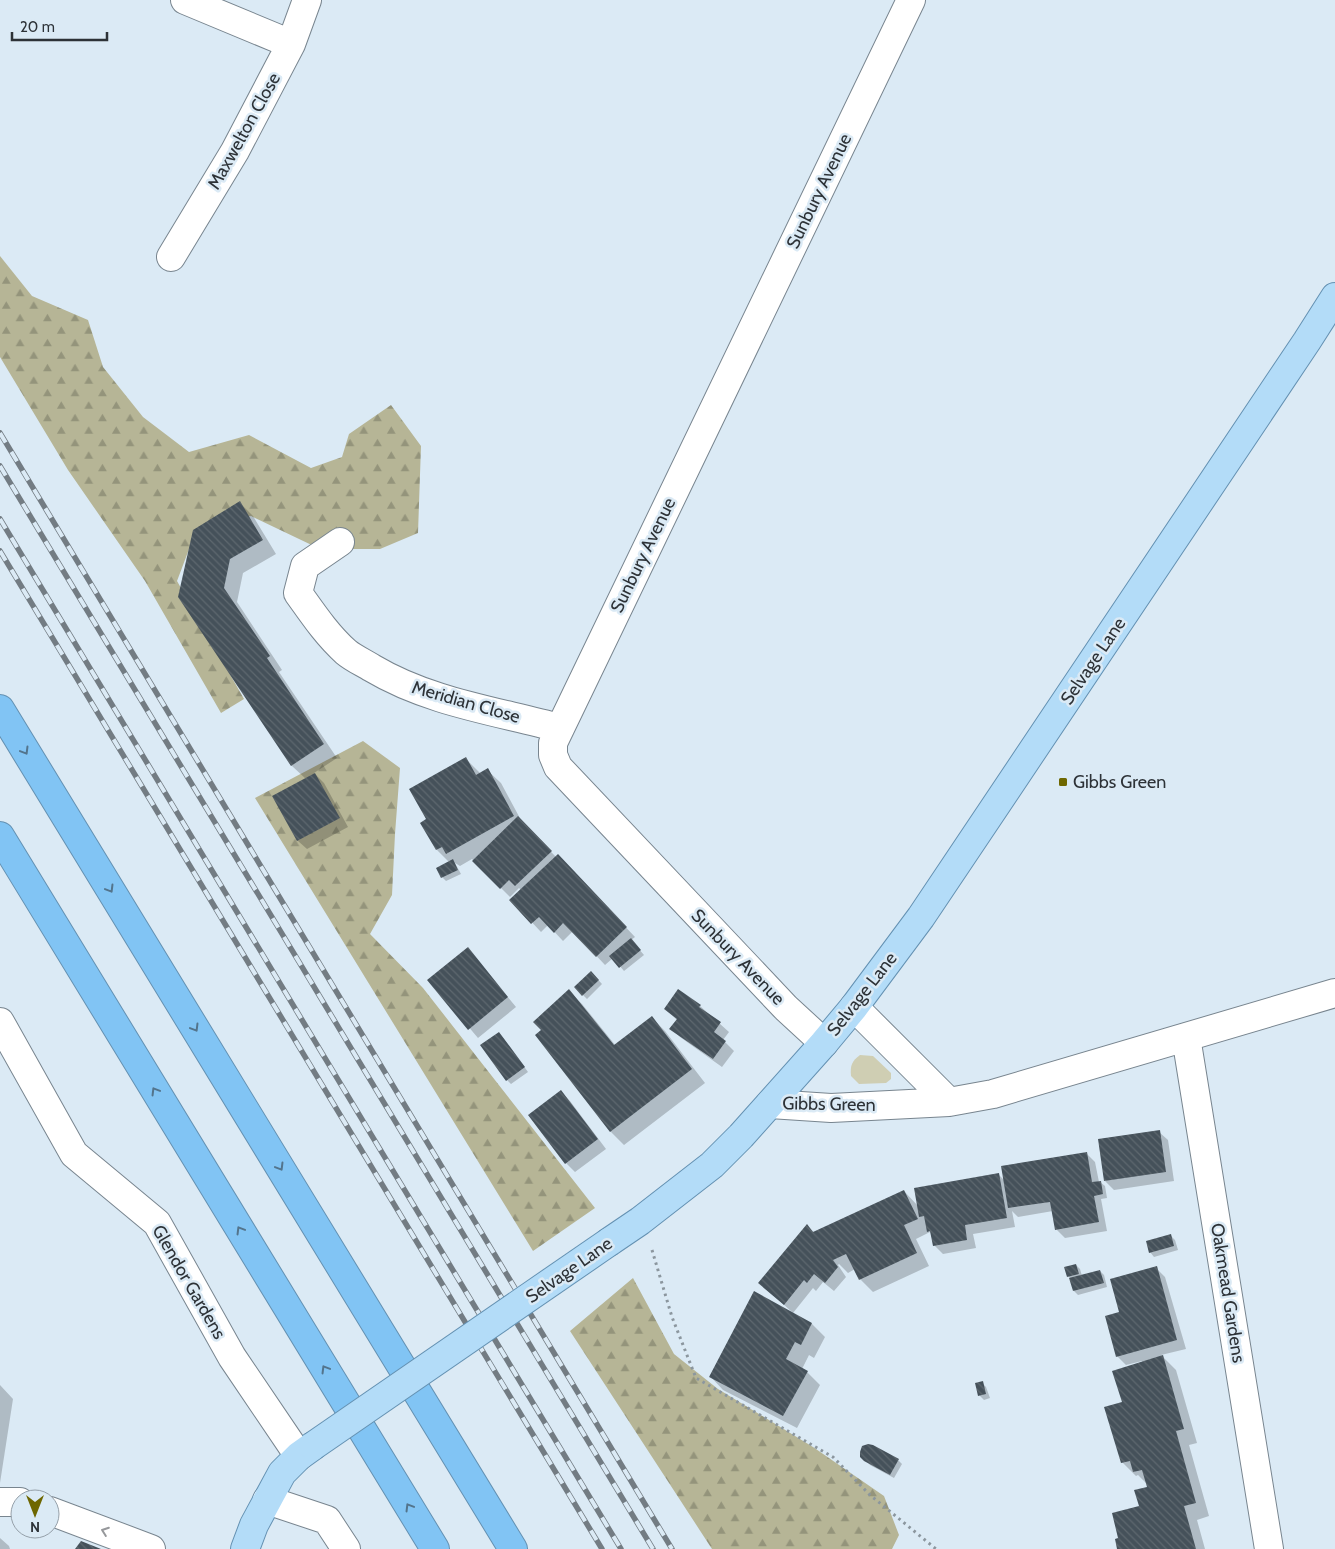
<svg xmlns="http://www.w3.org/2000/svg" width="1335" height="1549" font-family="Cabin,sans-serif">
<style>
.green{fill:#cfceb3}
.forest{fill:url(#forest-firs)}
.shadow{fill:#0003}
.building{fill:url(#building-back-hatch)}
.lines{fill:none;stroke-linecap:round;stroke-linejoin:round}
.minor-casing{stroke:#78858f;stroke-width:30}
.major-casing{stroke:#6491b2;stroke-width:30}
.highway-casing{stroke:#6491b2;stroke-width:30}
.path{stroke:#8b969e;stroke-width:3;stroke-dasharray:2.5 4;stroke-linecap:butt}
.minor{stroke:#fff;stroke-width:28}
.major{stroke:#b3dcf8;stroke-width:28}
.highway{stroke:#81c4f4;stroke-width:28}
.rail-casing{stroke:#737c83;stroke-width:5.5}
.rail{stroke:#dbeaf5;stroke-width:4;stroke-dasharray:11;stroke-linecap:butt}
.major-bridge-casing{stroke:#6491b2;stroke-width:30;stroke-linecap:butt}
.major-bridge{stroke:#b3dcf8;stroke-width:28}
.oneway{stroke:#53748c}
.oneway2{stroke:#96989b}
.poi-dot{fill:#6e6700;stroke:#dbeaf5;stroke-width:2}
.labels{text-anchor:middle;stroke-width:5;stroke-linejoin:round;paint-order:stroke}
.street-label{font-size:18px;fill:#2d3237;stroke:#dbeaf5}
.poi-label{font-size:18px;fill:#2d3237;stroke:#dbeaf5;text-anchor:start}
</style>
<defs>
<pattern id="forest-firs" width="22" height="20" patternUnits="userSpaceOnUse" patternTransform="scale(1.25)"><rect width="22" height="20" fill="#b6b596"/><path d="M5 1l3.5 6h-7zM16 11l3.5 6h-7z" fill="#94947b"/></pattern>
<pattern id="building-back-hatch" width="6" height="6" patternUnits="userSpaceOnUse" patternTransform="scale(1.25)"><rect width="6" height="6" fill="#45515a"/><path d="M-1 5l2 2M0 0l6 6M5-1l2 2" fill="none" stroke="#5e686f"/></pattern>
</defs>
<rect width="100%" height="100%" fill="#dbeaf5"/>
<path class="green" d="M860 1055 873 1056 891 1073V1079L886 1083 859 1084 851 1076C850 1065 852 1061 860 1055Z"/>
<path class="forest" d="M0 256 32 296 88 320 103 367 143 417 189 452 249 435 311 468 342 457 349 434 391 405 421 446 418 533 380 549H320L251 516 197 528 177 581 244 699 221 713 145 581 68 470 0 357Z
M363 741 400 768 395 834 392 895 370 934 423 988 595 1208 533 1251 255 798Z
M633 1278 674 1354 718 1389 813 1447 884 1496 899 1535 892 1549H712L570 1331Z"/>
<path class="shadow" d="M240 503 253 516 276 554 243 573 237 602 282 670 279 672 337 758 314 773 324 783 348 827 307 849 298 841 274 797 306 779 292 766 180 597Z
M466 759 481 774 487 770 501 783 522 822 556 857 567 865 635 937 631 940 644 955 624 971 613 958 605 965 573 931 563 941 548 925 541 932 511 900 521 890 519 888 510 897 472 859 460 866 455 863 461 874 446 881 442 877 450 863 437 850 428 819Z
M476 958 516 1007 478 1038 429 980Z
M591 972 602 984 587 999 575 987Z
M569 991 582 1004 616 1046 652 1018 665 1031 705 1083 624 1145 611 1132 536 1035 542 1030Z
M700 1006 729 1032 723 1040 734 1051 722 1067 680 1037 671 1028 677 1020 665 1009Z
M503 1038 528 1072 511 1084 507 1080Z
M561 1092 570 1101 606 1149 575 1172 566 1163Z
M1159 1132 1168 1140 1174 1181 1114 1190 1105 1181Z
M1086 1153 1095 1162 1099 1182H1100L1105 1186 1107 1198 1101 1199 1107 1231 1065 1238 1056 1229 1053 1211 1018 1217 1012 1211 1015 1227 973 1234 976 1248 943 1254 934 1245 932 1235 930 1232 916 1239 929 1266 873 1292 860 1279 855 1269 848 1273 839 1264 838 1265 846 1277 834 1291 823 1282 816 1291 813 1288 793 1313 760 1283 807 1226 815 1233 904 1191 918 1206 998 1174 1004 1180Z
M1170 1235 1175 1240 1178 1250 1154 1257 1150 1252Z
M1076 1265 1080 1269 1082 1276 1100 1271 1104 1275 1107 1287 1078 1295 1074 1291 1071 1279 1068 1276Z
M1156 1268 1165 1277 1186 1349 1161 1355 1176 1370 1197 1443 1189 1445 1209 1516 1197 1520 1205 1549H1119L1120 1539 1140 1507 1148 1488 1147 1484 1138 1475 1136 1476 1122 1462 1124 1403 1143 1363 1142 1361 1126 1365 1117 1356 1121 1312Z
M754 1293 812 1324 825 1337 814 1358 809 1355 802 1369 807 1372 820 1385 797 1428 723 1390 710 1376Z
M982 1383 986 1387 990 1398 984 1400 980 1396Z
M0 1385 13 1399 0 1483Z
M862 1456 898 1460 902 1464 894 1478 870 1465Z
M0 1538 9 1546 10 1549H0Z"/>
<path class="building" d="M240 501 263 540 230 559 224 588 270 656 267 658 324 744 291 766 178 597 193 530Z
M466 757 476 775 488 768 514 816 446 854 442 847 436 850 420 823 426 819 409 789Z
M315 773 340 818 297 841 272 796Z
M518 816 552 851 515 886 509 880 500 889 472 861Z
M558 854 627 927 596 957 563 923 554 933 539 917 531 924 509 900Z
M453 859 458 870 441 878 436 868Z
M631 938 641 950 619 968 609 956Z
M468 947 508 997 468 1030 427 980Z
M591 971 599 980 582 996 574 987Z
M569 989 614 1045 652 1016 692 1069 610 1132 535 1035 541 1030 533 1022Z
M678 989 701 1005 699 1007 721 1022 714 1032 726 1041 713 1059 669 1029 677 1019 664 1009Z
M499 1032 525 1067 506 1081 480 1045Z
M561 1090 598 1139 565 1164 528 1115Z
M1160 1130 1166 1172 1104 1181 1098 1139Z
M1087 1152 1092 1182 1101 1181 1103 1194 1094 1196 1099 1222 1055 1230 1050 1202 1008 1208 1001 1166Z
M999 1173 1007 1218 965 1225 967 1240 933 1246 930 1231 927 1232 924 1216 919 1217 914 1188Z
M904 1190 918 1219 904 1225 917 1253 859 1280 846 1254 833 1260 838 1267 825 1283 814 1274 807 1283 804 1280 784 1305 758 1283 807 1224 813 1232Z
M1171 1234 1174 1246 1149 1253 1146 1241Z
M1076 1264 1079 1274 1067 1277 1064 1267Z
M1157 1266 1177 1340 1116 1357 1105 1316 1119 1312 1110 1279Z
M1100 1270 1104 1283 1073 1291 1069 1278Z
M754 1291 812 1323 801 1345 795 1342 786 1359 808 1371 783 1416 709 1377Z
M1163 1355 1184 1429 1176 1431 1196 1503 1184 1506 1196 1549H1117L1115 1539 1118 1538 1112 1513 1139 1506 1134 1490 1147 1487 1142 1470 1133 1472 1130 1461 1121 1463 1104 1407 1122 1402 1112 1371Z
M983 1381 986 1394 978 1396 975 1383Z
M868 1444 873 1445 899 1459 890 1475 864 1461 860 1457V1452L862 1446Z
M81 1541 101 1549H75Z"/>
<g class="lines">
<g class="minor-casing">
<path id="minor" d="M185 0 291 44
M171 257 235 151 291 44 307 0
M340 542 305 566 298 593C313 614 327 635 346 652 353 658 364 663 372 668 429 702 496 711 559 728
M854 1007 949 1102
M0 1022 74 1154 157 1223 232 1357 299 1456
M1186 1037 1269 1549
M824 1043 786 1008 558 767 553 755V743L911 0
M770 1104 831 1108 949 1102 993 1094 1335 993
M267 1500 327 1520 346 1549
M0 1502H20
M50 1511 151 1549"/>
</g>
<g class="major-casing">
<path id="major" d="M609 1242 640 1221 712 1165 741 1136 824 1043 854 1007 921 917 1307 341 1335 297
M245 1549 254 1525 282 1473 299 1456 313 1446"/>
</g>
<g class="highway-casing">
<path id="highway" d="M0 709 513 1549
M0 836 435 1549"/>
</g>
<path class="path" d="M652 1250 672 1317 696 1378 833 1457 870 1495 936 1549"/>
<use href="#minor" class="minor"/>
<use href="#major" class="major"/>
<use href="#highway" class="highway"/>
<g class="rail-casing">
<path id="rail" d="M0 433 672 1549
M0 466 653 1549
M0 519 621 1549
M0 551 602 1549"/>
</g>
<use href="#rail" class="rail"/>
<g class="major-bridge-casing">
<path id="major-bridge" d="M313 1446 609 1242"/>
</g>
<use href="#major-bridge" class="major-bridge"/>
</g>
<defs><path id="oneway-chevron" d="M-2-3.5L2.5 0L-2 3.5" fill="none" stroke-width="1.6" stroke-linecap="round" stroke-linejoin="round" transform="scale(1.25)"/></defs>
<g class="oneway">
<use href="#oneway-chevron" transform="translate(25 751) rotate(59)"/>
<use href="#oneway-chevron" transform="translate(110 889) rotate(59)"/>
<use href="#oneway-chevron" transform="translate(195 1028) rotate(59)"/>
<use href="#oneway-chevron" transform="translate(155 1091) rotate(-121)"/>
<use href="#oneway-chevron" transform="translate(280 1167) rotate(59)"/>
<use href="#oneway-chevron" transform="translate(240 1230) rotate(-121)"/>
<use href="#oneway-chevron" transform="translate(325 1369) rotate(-121)"/>
<use href="#oneway-chevron" transform="translate(409 1507) rotate(-121)"/>
</g>
<use class="oneway2" href="#oneway-chevron" transform="translate(105 1531) rotate(-160)"/>
<rect class="poi-dot" x="1058" y="777" width="10" height="10" rx="2.5"/>
<g class="labels">
<g class="street-label">
<text transform="translate(244 131) rotate(-61)" y="6">Maxwelton Close</text>
<text transform="translate(819 191) rotate(-64)" y="6">Sunbury Avenue</text>
<text transform="translate(643 555) rotate(-64)" y="6">Sunbury Avenue</text>
<text transform="translate(1093 661) rotate(-56)" y="6">Selvage Lane</text>
<text transform="translate(466 702) rotate(16)" y="6">Meridian Close</text>
<text transform="translate(738 957) rotate(46)" y="6">Sunbury Avenue</text>
<text transform="translate(862 994) rotate(-52)" y="6">Selvage Lane</text>
<text transform="translate(829 1104) rotate(1)" y="6">Gibbs Green</text>
<text transform="translate(569 1270) rotate(-35)" y="6">Selvage Lane</text>
<text transform="translate(189 1282) rotate(60)" y="6">Glendor Gardens</text>
<text transform="translate(1228 1293) rotate(81)" y="6">Oakmead Gardens</text>
</g>
<g class="poi-label">
<text x="1073" y="788">Gibbs Green</text>
</g>
</g>
<g transform="translate(35 1514) rotate(180)"><circle r="24" fill="#dbeaf5" stroke="#95a0a9"/>
<path d="M0-4L9 19L0 12L-9 19Z" fill="#6e6700"/>
<text y="-8" font-size="14" font-weight="bold" text-anchor="middle" fill="#2d3237">N</text>
</g>
<path d="M12 32v8h95v-8" fill="none" stroke="#2d3237" stroke-width="2.5"/>
<text x="20" y="32" font-size="15" fill="#2d3237" stroke="#dbeaf5" stroke-width="4" paint-order="stroke">20 m</text>
</svg>
